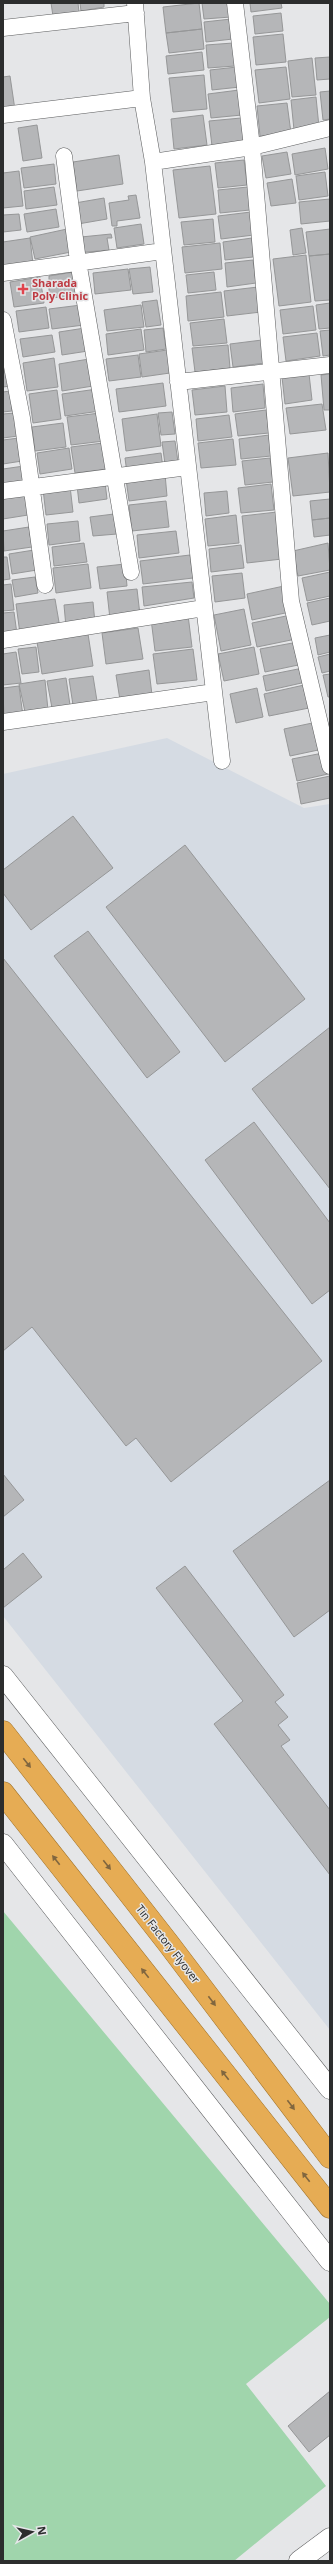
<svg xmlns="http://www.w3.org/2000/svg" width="333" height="2564" font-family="'Open Sans',sans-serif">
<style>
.built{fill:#d5dbe3}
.green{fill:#a0d5ac}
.building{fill:#b5b6b8;stroke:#969798}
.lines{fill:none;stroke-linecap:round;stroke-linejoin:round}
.minor-casing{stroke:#5d5e5f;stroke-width:17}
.tertiary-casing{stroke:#5d5e5f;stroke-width:21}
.trunk-casing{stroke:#a0732b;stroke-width:23}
.minor{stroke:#fff;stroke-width:16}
.tertiary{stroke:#fff;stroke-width:20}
.trunk{stroke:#e6ac54;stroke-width:22}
.oneway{fill:#80663f}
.health-dot{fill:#e0444e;stroke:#e5e6e8;stroke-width:1.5}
.labels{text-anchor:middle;stroke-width:3;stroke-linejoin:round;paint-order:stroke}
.health-label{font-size:11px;font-weight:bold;fill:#be3a42;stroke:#e5e6e8;text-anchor:start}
.street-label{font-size:11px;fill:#2c2d2d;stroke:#e5e6e8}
</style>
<rect width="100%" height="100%" fill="#e5e6e8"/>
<path class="built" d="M167 738 304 808 330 804V2030L3 1616V774Z"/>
<path class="green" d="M3 1911 330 2304V2317L246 2384 326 2486 234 2561H3Z"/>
<path class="building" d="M51 3H78L79 12 53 16Z
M80 3H104V7L81 11Z
M199 3 202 29 166 33 163 7Z
M202 3H230L231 17 204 19Z
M250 3H281L282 8 251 12Z
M281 13 283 31 255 34 253 16Z
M231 19 233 39 206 42 204 22Z
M202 29 204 49 169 53 166 33Z
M283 34 286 62 256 65 253 37Z
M233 43 235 66 208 68 206 45Z
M202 52 204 70 168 74 166 56Z
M330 57V79L317 80 315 58Z
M312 58 316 95 292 97 288 61Z
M237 67 240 87 212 90 210 70Z
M286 67 290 99 259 103 255 70Z
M204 75 207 109 173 112 169 78Z
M10 76 15 110 3 111V77Z
M239 90 242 115 211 118 208 94Z
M330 91V119L323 120 320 92Z
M316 97 319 127 294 130 291 100Z
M287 103 291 133 260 136 257 106Z
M203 115 207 145 174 149 171 119Z
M241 118 244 143 212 146 209 121Z
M37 125 42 158 23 161 18 128Z
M325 148 328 169 295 175 292 154Z
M287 152 291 174 266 178 262 156Z
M119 155 123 184 77 191 73 162Z
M244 160 247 185 218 188 215 163Z
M54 164 56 184 24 188 21 168Z
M210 166 216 214 179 218 173 170Z
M19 171 23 206 3 208V173Z
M325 172 328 196 299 200 296 176Z
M292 179 296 203 271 206 267 183Z
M54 187 57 205 26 209 24 191Z
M248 187 250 210 220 213 218 190Z
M136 195 140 218 117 221V226H112L109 203 129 200 128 196Z
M104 198 107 219 78 224 75 203Z
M330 199V221L301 224 299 202Z
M56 209 59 227 27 232 24 214Z
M251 212 254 235 221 239 218 216Z
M19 214 21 230 3 232V215Z
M213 219 215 242 184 245 181 222Z
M141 224 144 244 117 248 114 228Z
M302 228 306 253 293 255 290 230Z
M67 229 71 252 35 259 30 237Z
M330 229V254L309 256 306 232Z
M111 234 112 238H107L109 250 77 253 81 237Z
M30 238 33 264 3 268V242Z
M252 238 253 257 225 260 223 242Z
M220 243 222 269 185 273 182 247Z
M330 254V300L315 301 309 256Z
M306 255 311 302 279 306 273 259Z
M253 260 256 283 227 287 225 263Z
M150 267 153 292 133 294 129 269Z
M128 269 131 290 95 294 93 273Z
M74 272 78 296 49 298V276Z
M214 272 216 290 188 293 186 275Z
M40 277 44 303 14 307 10 282Z
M258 287 261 312 227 316 224 291Z
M221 292 224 317 188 321 186 296Z
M157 300 161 325 146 327 142 302Z
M330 303V328L319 329 316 305Z
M81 305 84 325 52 329 49 309Z
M141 305 144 327 107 331 104 310Z
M313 306 316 330 283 334 280 310Z
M46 307 49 328 19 332 16 311Z
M224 319 227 343 193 346 190 323Z
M85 328 88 351 62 355 59 332Z
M163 328 166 349 146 352 144 330Z
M141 329 144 350 108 355 106 334Z
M330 330V355L323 356 320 331Z
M317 333 320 356 286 361 283 337Z
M52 335 55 352 23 357 20 339Z
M262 340 265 363 233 367 230 344Z
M228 345 230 368 195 372 192 348Z
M167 350 170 373 142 377 139 354Z
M138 355 141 377 109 381 106 359Z
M54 358 58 387 27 391 23 363Z
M89 359 93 386 62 391 59 364Z
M3 362H7L10 386 3 387Z
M309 374 312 400 285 404 282 377Z
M330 374V410H324L321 375Z
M163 383 166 406 119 412 116 389Z
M263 384 265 408 233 412 231 388Z
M225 386 227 412 195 415 192 390Z
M97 389 100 411 65 416 62 394Z
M57 390 61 419 33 423 29 394Z
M10 391 12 411 3 412V392Z
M322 404 326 430 290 434 286 408Z
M266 410 269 433 238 436 235 414Z
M172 412 175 434 161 435 158 413Z
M15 413 18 436 3 438V414Z
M100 413 104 441 71 445 67 417Z
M157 414 161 446 126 451 122 419Z
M229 415 232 437 198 441 196 419Z
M63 423 66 447 35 451 32 427Z
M269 435 271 456 241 459 239 439Z
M19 438 22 461 3 464V440Z
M233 439 236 465 201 468 198 443Z
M175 441 178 462 165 464 162 442Z
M103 443 107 469 75 473 71 447Z
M69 448 72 469 40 474 37 453Z
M161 453 163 468 127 473 125 458Z
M328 453 330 492 293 496 288 458Z
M270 458 273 482 245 485 242 461Z
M24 466 26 484 3 487V469Z
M165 474 167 496 129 501 126 479Z
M105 482 107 499 79 503 77 485Z
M271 484 274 510 241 513 238 488Z
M70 486 73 512 46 515 43 489Z
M227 491 229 513 206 516 204 493Z
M25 494 28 515 3 519V497Z
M330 499V518L312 520 310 501Z
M166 501 169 527 132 531 129 505Z
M277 512 282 559 247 563 242 516Z
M114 514 117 534 93 536 90 517Z
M236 515 239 543 208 546 205 519Z
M330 518V535L314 537 312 520Z
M78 521 80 541 49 545 47 524Z
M29 527 32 547 4 551 3 531Z
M176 531 179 553 139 558 137 535Z
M84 543 87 562 54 566 52 547Z
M328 543 330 570 298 576 293 551Z
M241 545 244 568 211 572 209 549Z
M34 550 37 570 12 574 9 554Z
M190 555 193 578 143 584 140 561Z
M3 557H7L10 579 3 580Z
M88 564 91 588 56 593 53 568Z
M125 564 127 586 100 589 97 567Z
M330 572V596L307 601 302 578Z
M242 573 245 598 215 602 212 576Z
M35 577 38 593 15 597 12 580Z
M192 582 194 598 144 606 142 587Z
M11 584 14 610 3 611V585Z
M284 586 290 612 252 620 247 594Z
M137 589 140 615 110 619 107 592Z
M330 598V621L312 625 307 603Z
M55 599 60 628 20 634 16 604Z
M93 602 95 623 66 627 64 605Z
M244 609 251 645 221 651 214 615Z
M14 612 17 634 3 636V613Z
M188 615 192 647 155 651 151 619Z
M291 615 296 639 257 647 252 623Z
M138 628 143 659 106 664 102 633Z
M88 634 93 666 42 674 37 642Z
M330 635V652L318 655 315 638Z
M298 642 303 664 265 672 260 649Z
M36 647 39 672 22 674 18 649Z
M254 647 259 674 224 681 218 654Z
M193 649 197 680 157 684 153 654Z
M16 652 21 683 3 685V654Z
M330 654V671L322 673 318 657Z
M303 668 306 682 266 691 263 676Z
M149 670 152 695 120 700 116 675Z
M330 674V697H328L323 675Z
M93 676 97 701 73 705 69 679Z
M66 678 70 705 52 708 47 681Z
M45 680 48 710 25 712 19 684Z
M304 685 309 708 269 716 264 694Z
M19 686 23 716 4 719 3 688Z
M257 688 263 717 236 723 230 694Z
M317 722 323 749 290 756 284 729Z
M323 753 328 774 297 781 292 759Z
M330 776V798L301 804 297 783Z
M73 816 113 868 31 930 3 893V870Z
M185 845 305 999 225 1062 106 907Z
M88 931 180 1052 147 1078 54 956Z
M3 958 322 1361 171 1482 136 1438 126 1446 32 1327 3 1351Z
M330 1027V1189L252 1089Z
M254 1122 330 1223V1290L312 1304 205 1160Z
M3 1474 24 1500 3 1517Z
M330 1480V1610L294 1637 233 1551Z
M23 1553 42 1577 3 1608V1570Z
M185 1566 284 1695 275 1702 288 1717 278 1725 290 1740 281 1746 330 1810V1875L214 1724 243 1701 156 1588Z
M330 2391V2435L309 2452 288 2426Z"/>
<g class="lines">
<g class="minor-casing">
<path id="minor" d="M135 3 142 98 153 162 222 761
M235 3 252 147 291 601 330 766
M3 28 136 13
M3 115 142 98
M64 156 78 261 131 572
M153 162 252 147 330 128
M3 273 163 251
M3 320 22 418 45 585
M178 382 330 365
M3 491 188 467
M3 640 204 608
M3 722 214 692"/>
</g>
<g class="tertiary-casing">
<path id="tertiary" d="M3 1676 330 2089
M3 1844 330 2261
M299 2561 330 2538"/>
</g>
<g class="trunk-casing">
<path id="trunk" d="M3 1732 168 1943 330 2157
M3 1793 330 2207"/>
</g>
<use href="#minor" class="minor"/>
<use href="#tertiary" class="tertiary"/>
<use href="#trunk" class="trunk"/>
</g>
<defs><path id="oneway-solid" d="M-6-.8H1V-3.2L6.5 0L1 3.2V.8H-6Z"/></defs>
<g class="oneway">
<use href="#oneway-solid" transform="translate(27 1763) rotate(52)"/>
<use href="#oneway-solid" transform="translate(56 1860) rotate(-128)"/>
<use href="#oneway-solid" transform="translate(107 1865) rotate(52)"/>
<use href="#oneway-solid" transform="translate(145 1973) rotate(-128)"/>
<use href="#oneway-solid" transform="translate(212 2001) rotate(53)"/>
<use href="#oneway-solid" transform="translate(225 2075) rotate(-128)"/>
<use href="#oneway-solid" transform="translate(291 2105) rotate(53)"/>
<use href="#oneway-solid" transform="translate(306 2177) rotate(-128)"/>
</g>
<path class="health-dot" d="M21 283h4v4h4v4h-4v4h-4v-4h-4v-4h4z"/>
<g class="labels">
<g class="health-label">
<text x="32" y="287">Sharada<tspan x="32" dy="13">Poly Clinic</tspan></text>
</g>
<g class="street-label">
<text transform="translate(168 1944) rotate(52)" y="4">Tin Factory Flyover</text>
</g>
</g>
<rect width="333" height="2564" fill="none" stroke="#2c2d2d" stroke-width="8"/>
<g transform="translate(32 2532) rotate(82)" stroke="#e5e6e8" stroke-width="3" paint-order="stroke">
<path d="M0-3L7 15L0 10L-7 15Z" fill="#2c2d2d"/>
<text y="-6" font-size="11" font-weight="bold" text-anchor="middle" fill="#2c2d2d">N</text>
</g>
</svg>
